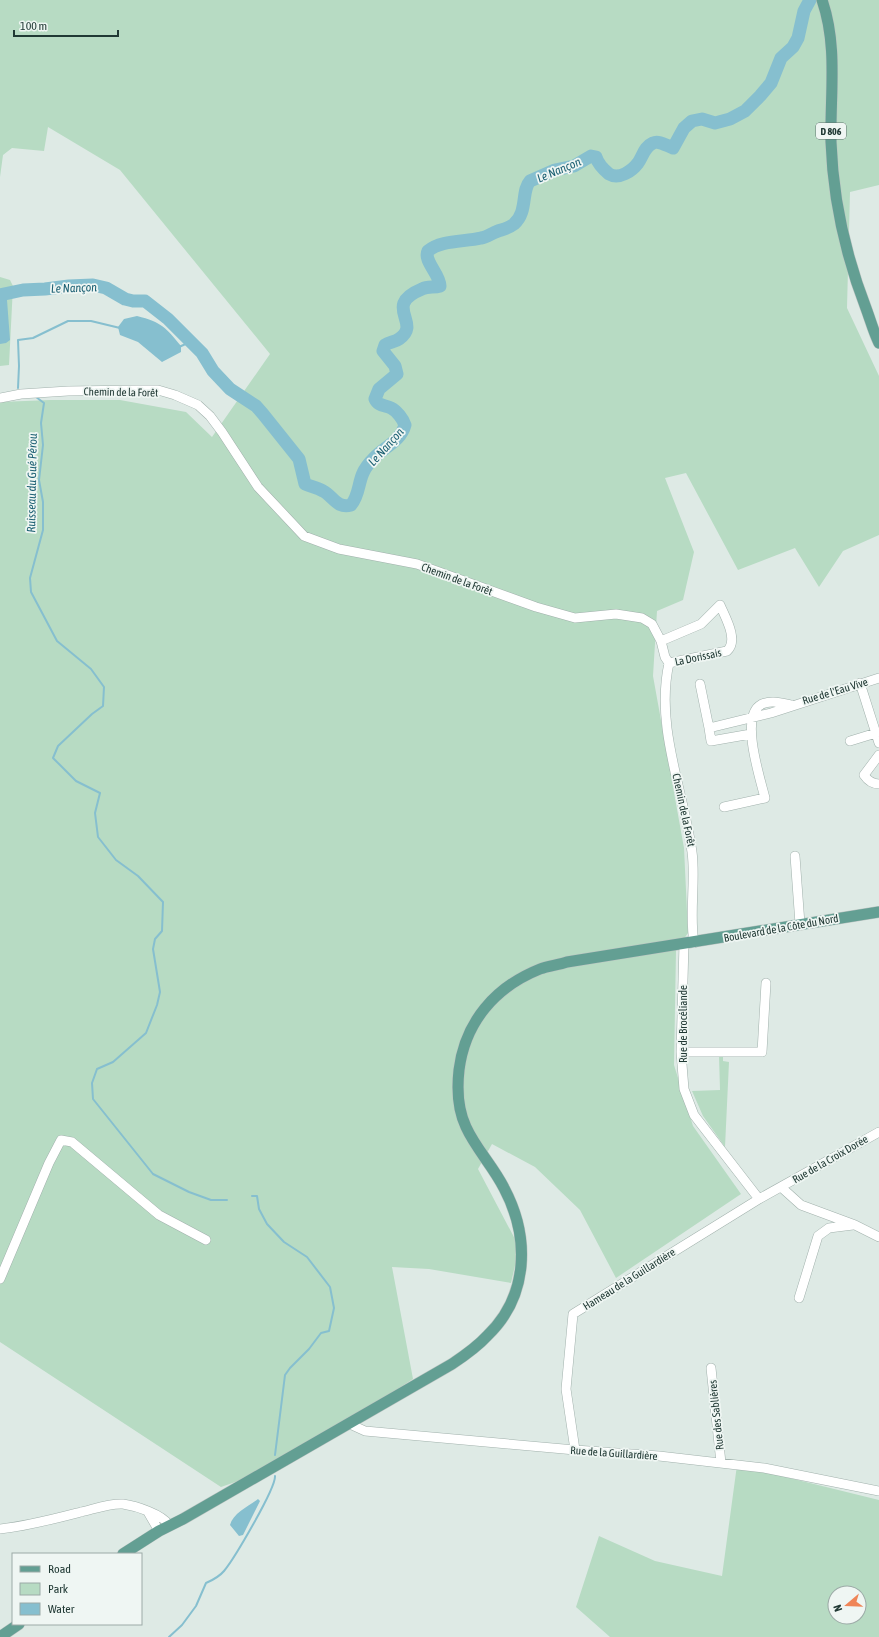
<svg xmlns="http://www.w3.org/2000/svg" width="879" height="1637" font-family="'Asap Condensed',sans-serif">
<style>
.green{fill:#b7dbc3;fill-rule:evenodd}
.water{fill:#86bfcf}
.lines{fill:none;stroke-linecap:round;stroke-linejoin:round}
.stream{stroke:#86bfcf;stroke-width:2}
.river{stroke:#86bfcf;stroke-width:13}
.minor-casing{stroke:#a1b1ac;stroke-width:10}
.major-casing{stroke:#bcc4c2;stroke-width:12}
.minor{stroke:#fff;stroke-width:9}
.major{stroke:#639f93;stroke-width:11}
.labels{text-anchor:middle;stroke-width:3.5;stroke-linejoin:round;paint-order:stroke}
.shield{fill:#eff6f3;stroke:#5e726d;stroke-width:1}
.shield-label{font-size:10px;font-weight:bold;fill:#203934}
.street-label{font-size:11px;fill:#203934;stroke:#eff6f3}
.water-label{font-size:12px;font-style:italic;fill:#1c6073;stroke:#eff6f3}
</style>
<rect width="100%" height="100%" fill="#deeae5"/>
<path class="green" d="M0 0H879V185L850 192 847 308 879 376V535L843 551 819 587 795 548 738 570 686 473 665 478 694 552 683 600 657 611 653 676 684 848 688 933 676 950 674 1065 693 1126 741 1194 616 1278 580 1210 535 1167 492 1144 478 1169 516 1241V1261L511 1283 429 1269 392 1267 413 1379 278 1467 221 1487 0 1342V402L50 400H120L186 412 212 437 270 354 120 170 48 127 44 151 12 148 3 155 0 177Z
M0 277 10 280 13 286 9 365 0 366Z
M719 1055H723V1061L729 1062 725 1147 703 1116 692 1091 720 1090Z
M737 1465 879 1500V1637H610L576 1607 599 1536 655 1561 722 1576ZM835 1593H859V1617H835Z"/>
<path class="water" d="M0 300H7L10 340 6 343 0 344Z
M137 316C162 322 166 328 181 346V352L162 362 138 342 120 335 118 327 124 319Z
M258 1499 260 1501 243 1535 239 1536 230 1525C233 1513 249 1506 258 1499Z"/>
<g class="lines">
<path class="stream" d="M179 347 190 342
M18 388 19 366 18 340 33 338 68 321H91L120 328
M36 397 44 403 41 423 43 445 39 480 43 502V530L30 578 31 592 57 641 91 669 104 687 103 706 92 714 58 746 53 758 76 781 100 793 95 813 98 837 116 860 138 876 163 902 162 931 155 939 153 949 160 992 157 1005 146 1033 113 1062 97 1069 92 1083 93 1099 153 1174 189 1192 211 1200H227
M252 1196H257L259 1209 267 1224 284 1242 307 1257 330 1287 334 1308 329 1331 321 1333 309 1349 290 1368 285 1375 275 1455
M169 1637 182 1625 196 1606 206 1583C213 1580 219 1577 224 1571 234 1559 276 1488 275 1476"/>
<path class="river" d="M0 295 23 290 45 289 69 286 93 285 106 288 125 299 133 301H145L168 319 202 353 213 371 230 389 256 406 263 414 299 459 305 484C311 487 317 487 323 491 333 496 337 509 351 505 359 496 358 484 363 473 365 468 370 462 374 458 384 447 401 441 405 425 403 419 397 411 391 408 385 405 378 406 375 399L379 389 397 374 395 366 383 351 385 345C389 342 395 342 399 339 423 323 381 306 422 289 428 286 434 288 440 286 440 274 423 261 428 251 441 240 464 242 481 238 487 237 492 233 498 231 504 229 509 228 514 224 528 212 521 191 530 181L555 170 574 166 591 156 596 157C598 164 603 169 609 174 619 180 632 171 638 163 643 156 644 147 653 143 659 140 667 146 673 148L684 128 692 121 702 119 715 123 730 119 745 111 760 96 771 83 781 58 793 47 798 38 804 11 810 0"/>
<g class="minor-casing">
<path id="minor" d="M0 398 21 394 68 391 137 390H158L175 395 198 405 210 416 222 432 258 487 304 536 339 549 417 564 536 607 575 618 616 614 642 618 652 624 661 641 665 657 669 663C655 726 683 789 692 852 696 880 689 914 694 943
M661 641 701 624 720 605C725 617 739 640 727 651L669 663
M860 683 879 743
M700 684 709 728 771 713 879 678
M709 728 711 741 751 734
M850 741 876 733
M879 755 864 775C868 781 872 784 879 784
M724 807 765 798C760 778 741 720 759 706 768 699 782 703 792 705
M795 856 800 924
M684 944 681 1052 684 1089 694 1115 759 1199
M681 1052H762L766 983
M781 1187 801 1205 855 1225 879 1237
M0 1279 49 1163 61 1140 72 1142 159 1215 206 1240
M799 1298 818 1236 829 1228 853 1225
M711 1368 721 1463
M351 1422 354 1426 365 1431 575 1450 659 1456 764 1468 879 1491
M575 1450 566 1389 573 1314 759 1199 879 1132
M148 1512 159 1531
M0 1529C28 1526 54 1519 81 1512 94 1509 110 1503 123 1504 136 1506 162 1514 169 1525"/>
</g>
<g class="major-casing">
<path id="major" d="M822 0C838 46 830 94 831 142 833 200 846 257 867 311 871 322 874 333 879 343
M123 1554 159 1531 183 1519 452 1364C464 1356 477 1347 487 1336 529 1296 530 1237 504 1188 493 1166 476 1149 466 1127 458 1110 457 1088 459 1070 465 1022 495 987 540 969 548 966 558 965 567 962L879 912
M0 1637 19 1624"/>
</g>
<use href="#minor" class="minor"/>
<use href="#major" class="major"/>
</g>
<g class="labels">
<rect class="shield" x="816" y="123" width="30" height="16" rx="3"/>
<g class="shield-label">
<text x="831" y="135">D 806</text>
</g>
<g class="street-label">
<text transform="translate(121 392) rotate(1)" y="4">Chemin de la Forêt</text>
<text transform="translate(457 579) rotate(20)" y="4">Chemin de la Forêt</text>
<text transform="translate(698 657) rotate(-12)" y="4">La Dorissais</text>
<text transform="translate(835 691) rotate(-17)" y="4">Rue de l'Eau Vive</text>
<text transform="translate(684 810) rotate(78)" y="4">Chemin de la Forêt</text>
<text transform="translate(781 928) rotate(-10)" y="4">Boulevard de la Côte du Nord</text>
<text transform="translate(683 1024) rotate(-90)" y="4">Rue de Brocéliande</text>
<text transform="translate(830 1159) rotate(-30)" y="4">Rue de la Croix Dorée</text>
<text transform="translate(629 1279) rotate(-32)" y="4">Hameau de la Guillardière</text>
<text transform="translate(716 1415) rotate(-96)" y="4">Rue des Sablières</text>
<text transform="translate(614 1453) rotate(4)" y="4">Rue de la Guillardière</text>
</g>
<g class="water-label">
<text transform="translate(559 170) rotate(-23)" y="4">Le Nançon</text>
<text transform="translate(74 288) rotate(-2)" y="4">Le Nançon</text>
<text transform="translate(386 447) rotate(-48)" y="4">Le Nançon</text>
<text transform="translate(32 483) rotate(-89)" y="4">Ruisseau du Gué Pérou</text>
</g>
</g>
<rect x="12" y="1553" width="130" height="72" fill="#eff6f3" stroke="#9caaa7"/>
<rect x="20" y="1566" width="20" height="6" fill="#639f93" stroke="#9caaa7"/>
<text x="48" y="1573" font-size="12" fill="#203934">Road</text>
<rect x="20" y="1583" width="20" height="12" fill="#b7dbc3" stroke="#9caaa7"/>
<text x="48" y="1593" font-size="12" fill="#203934">Park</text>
<rect x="20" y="1603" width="20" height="12" fill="#86bfcf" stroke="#9caaa7"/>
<text x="48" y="1613" font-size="12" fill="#203934">Water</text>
<g transform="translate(847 1605) rotate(251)"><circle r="19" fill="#eff6f3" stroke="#9caaa7"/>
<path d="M0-3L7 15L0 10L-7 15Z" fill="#ef8557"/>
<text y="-6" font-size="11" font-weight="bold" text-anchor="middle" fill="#203934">N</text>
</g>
<path d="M14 30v6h104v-6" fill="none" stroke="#203934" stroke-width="2"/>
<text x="20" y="30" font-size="12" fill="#203934" stroke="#eff6f3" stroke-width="3" paint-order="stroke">100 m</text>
</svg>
